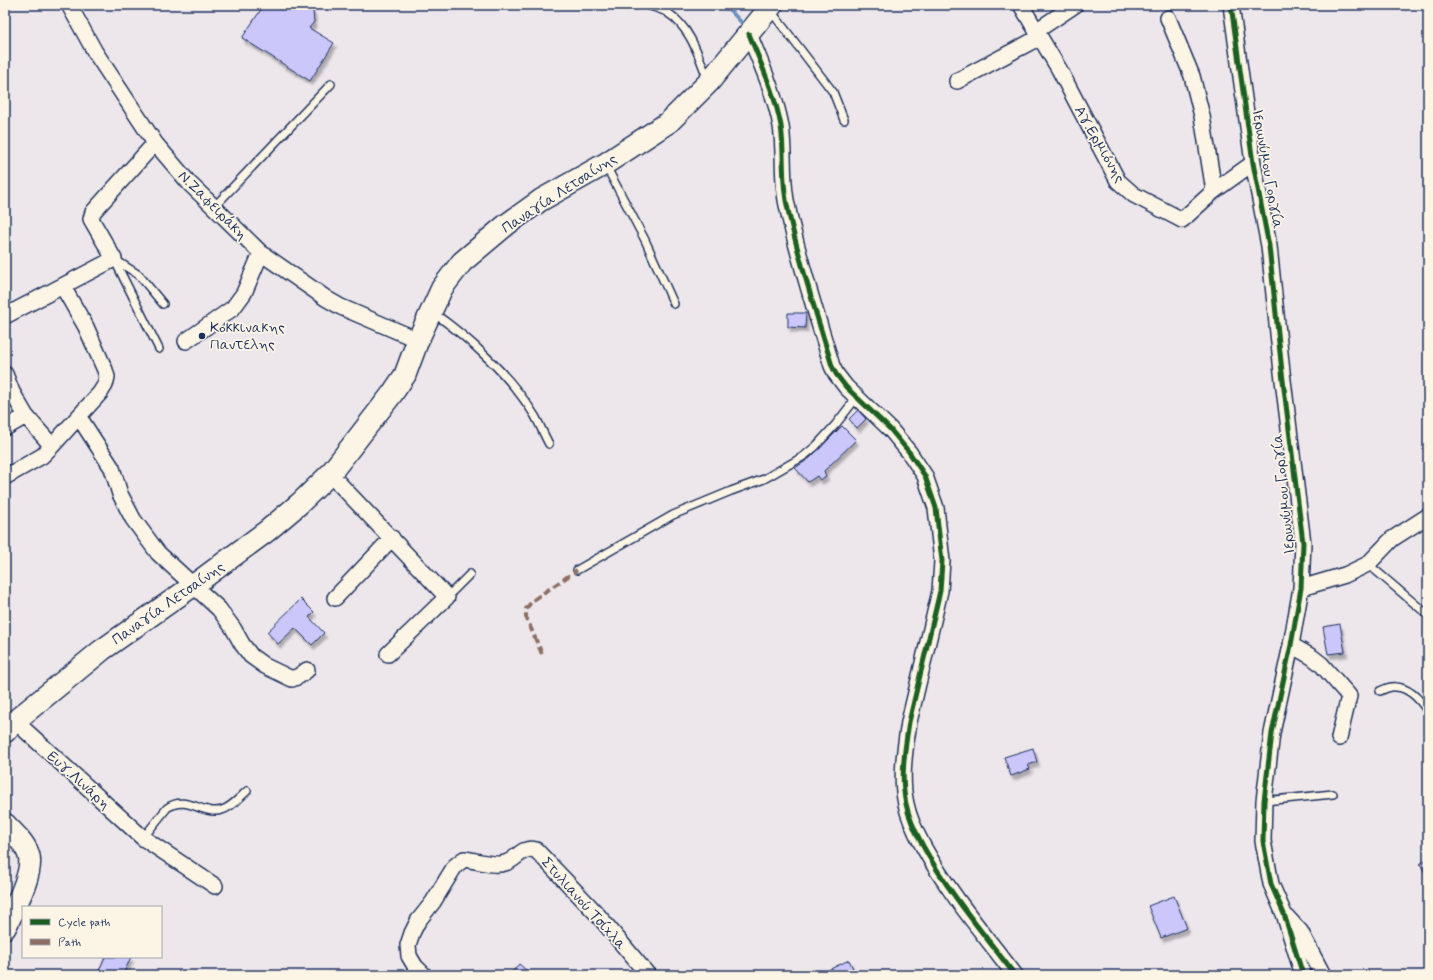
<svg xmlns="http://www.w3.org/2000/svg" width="1433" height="980" font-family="Mynerve,sans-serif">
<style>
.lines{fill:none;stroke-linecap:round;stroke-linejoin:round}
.stream{stroke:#6c91bf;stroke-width:4}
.building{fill:#cbc7fa;stroke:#1b2f5e;filter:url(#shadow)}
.service-casing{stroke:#1b2f5e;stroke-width:10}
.minor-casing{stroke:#1b2f5e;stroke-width:18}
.secondary-casing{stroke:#1b2f5e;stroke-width:24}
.service{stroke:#fcf5e5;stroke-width:7}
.minor{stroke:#fcf5e5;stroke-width:15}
.secondary{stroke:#fcf5e5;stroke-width:21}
.quiet{stroke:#8d6e63;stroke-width:4;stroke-dasharray:8 4;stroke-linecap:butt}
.cycleway-casing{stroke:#fcf5e5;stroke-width:8}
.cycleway{stroke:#1b5e20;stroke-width:5}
.poi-dot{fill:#1b2f5e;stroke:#fcf5e5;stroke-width:1.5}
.labels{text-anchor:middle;stroke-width:3.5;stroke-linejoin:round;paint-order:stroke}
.street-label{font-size:15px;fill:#1b2f5e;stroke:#fcf5e5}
.poi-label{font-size:15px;fill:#1b2f5e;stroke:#fcf5e5;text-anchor:start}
</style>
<defs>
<filter id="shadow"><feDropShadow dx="2.5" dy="4.5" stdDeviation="1" flood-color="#0004"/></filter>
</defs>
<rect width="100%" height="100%" fill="#ede7eb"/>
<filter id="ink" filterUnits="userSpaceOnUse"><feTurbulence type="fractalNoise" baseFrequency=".025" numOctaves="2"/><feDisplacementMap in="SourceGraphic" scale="8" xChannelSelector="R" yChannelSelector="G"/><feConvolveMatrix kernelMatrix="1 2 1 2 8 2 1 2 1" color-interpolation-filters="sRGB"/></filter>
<g filter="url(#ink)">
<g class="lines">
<path class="stream" d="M725 5 741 22"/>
</g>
<path class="building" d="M264 5H309L313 11 314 22 309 28 334 43 310 81 242 38Z
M788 313H806L805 328 788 327Z
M858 410 866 419 857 428 849 419Z
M842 426 856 440 824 471 826 476 820 480 817 476 808 482 795 468 810 458Z
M301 599 314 612 309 617 324 633 312 645 295 628 278 644 267 632Z
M1340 624 1345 652 1328 654 1323 627Z
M1033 748 1037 762 1028 765 1030 769 1011 776 1004 757Z
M1428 858V877L1420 864Z
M1174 896 1187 928 1161 938 1148 906Z
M105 957H131L123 975H97Z
M849 960 856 975H823L822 973Z
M519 964 532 975H510Z"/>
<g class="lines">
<g class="service-casing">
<path id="service" d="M648 5C654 8 662 9 668 13 691 28 699 57 708 80
M771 11 833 92 844 120
M606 166 645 240 674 304
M214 207 331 84
M114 259 159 349
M114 259 139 275 163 304
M432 312C470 338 511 377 535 416 540 425 544 435 549 444
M1368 564 1428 615
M577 570 673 515 731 491 764 479 804 456 816 446 836 424 857 397
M447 597 470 574
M1380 691C1385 689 1390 686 1396 687 1410 688 1421 701 1428 712
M1264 801 1333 794
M143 838 167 808C187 794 203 816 222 810 232 807 240 797 247 791"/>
</g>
<g class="minor-casing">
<path id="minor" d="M69 5 95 52 155 143 190 184 214 207 261 253 327 299 341 307 418 340
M1021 5 1059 69 1118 181 1134 195 1182 220 1214 191 1253 163
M1231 5 1253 163 1269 246 1282 372 1303 543 1301 588 1291 645 1272 733 1264 801 1263 841 1271 884 1284 914 1303 975
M1168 18 1192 76 1202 116 1214 191
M1036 31 1075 5
M749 34C761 64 775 94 781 126 785 152 781 179 787 205 798 259 816 312 832 366L836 374 846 387 890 429 909 452 925 476 936 508 942 561 940 591 909 722C905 748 900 778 906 804 909 819 916 833 923 846 948 892 983 933 1015 975
M957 81 1040 37
M5 316 114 259 91 219 93 212 155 143
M186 341 233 308 244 293 261 253
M5 374 12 392 26 416 52 446
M79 417 112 468 120 494 133 519 158 553 219 609 233 628 242 644 251 656 265 666 292 679 299 676 307 670
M5 428 26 416
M330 474 447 597 388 654
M5 477 42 456 52 446 100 393 105 385 107 377 105 370 86 327 63 287
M1301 588 1345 575 1368 564 1392 539 1428 516
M335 598 392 538
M1291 645 1312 657 1321 664 1349 696 1339 738
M15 721 143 838 215 886
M1287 917 1300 931 1323 975
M424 975 415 966 409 956 408 945 412 933 418 921 433 902 455 866 464 859C475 860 494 867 505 863 517 860 521 846 536 850L597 914 648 975"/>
</g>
<g class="secondary-casing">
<path id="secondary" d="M5 732 15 721 102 650 194 585 267 531 299 504 330 474 392 394 405 375 418 340 442 288 462 262 506 225 541 200 605 164 669 122 709 82 772 5
M5 824C13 832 24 842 28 853 36 870 13 911 5 928"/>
</g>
<use href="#service" class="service"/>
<use href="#minor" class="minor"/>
<use href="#secondary" class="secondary"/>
<path class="quiet" d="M542 654 526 617V609L532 601 577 570"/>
<g class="cycleway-casing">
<path id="cycleway" d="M1231 5 1253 163 1269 246 1282 372 1303 543 1301 588 1291 645 1272 733 1264 801 1263 841 1271 884 1284 914 1303 975
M749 34C761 64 775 94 781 126 785 152 781 179 787 205 798 259 816 312 832 366L836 374 846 387 890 429 909 452 925 476 936 508 942 561 940 591 909 722C905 748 900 778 906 804 909 819 916 833 923 846 948 892 983 933 1015 975"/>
</g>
<use href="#cycleway" class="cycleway"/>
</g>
</g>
<circle class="poi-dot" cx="202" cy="336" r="4"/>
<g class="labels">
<g class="street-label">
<text transform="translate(1100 144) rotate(60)" y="5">Αγ.Ερμιόνης</text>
<text transform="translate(1268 169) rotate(80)" y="5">Ιερωνύμου Γοργία</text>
<text transform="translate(559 193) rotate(-33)" y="5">Παναγία Λετσαίνης</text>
<text transform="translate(213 205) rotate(45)" y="5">Ν.Ζαφειράκη</text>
<text transform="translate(1283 494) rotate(-96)" y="5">Ιερωνύμου Γοργία</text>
<text transform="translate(168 603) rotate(-35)" y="5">Παναγία Λετσαίνης</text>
<text transform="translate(79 780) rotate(42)" y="5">Ευγ.Λινάρη</text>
<text transform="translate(584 903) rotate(48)" y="5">Στυλιανού Τσίχλα</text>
</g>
<g class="poi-label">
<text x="210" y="332">Κοκκινακης<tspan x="210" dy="17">Παντελης</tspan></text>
</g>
</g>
<rect width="1433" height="980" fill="none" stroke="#fcf5e5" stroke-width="20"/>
<rect x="10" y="10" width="1413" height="960" fill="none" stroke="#1b2f5e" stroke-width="1.5" filter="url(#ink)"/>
<rect x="22" y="906" width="140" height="52" fill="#fcf5e5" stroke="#a2a6af"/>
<rect x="30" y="919" width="20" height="6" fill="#1b5e20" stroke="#a2a6af"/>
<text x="58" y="926" font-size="12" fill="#1b2f5e">Cycle path</text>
<rect x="30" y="939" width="20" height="6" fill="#8d6e63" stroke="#a2a6af"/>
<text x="58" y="946" font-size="12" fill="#1b2f5e">Path</text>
</svg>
